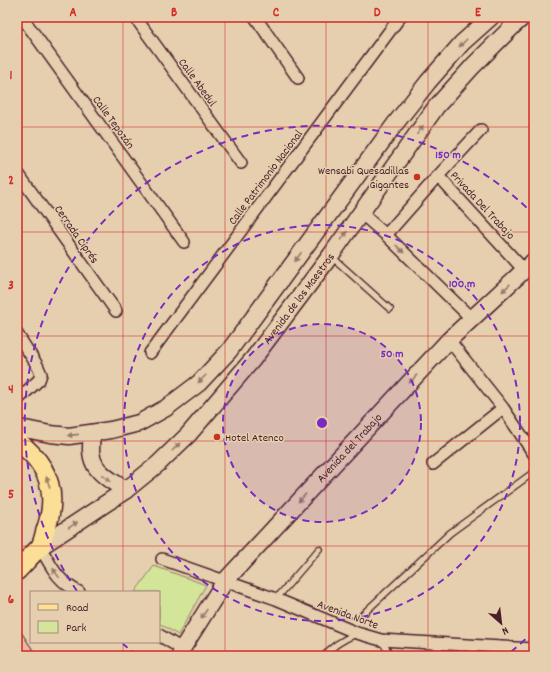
<svg xmlns="http://www.w3.org/2000/svg" width="551" height="673" font-family="Dekko,sans-serif">
<style>
.green{fill:#d3e599;stroke:#8e8262}
.building{fill:#ecb6a1;stroke:#4a1f2b}
.lines{fill:none;stroke-linecap:round;stroke-linejoin:round}
.lane-casing{stroke:#4a1f2b;stroke-width:8}
.street-casing{stroke:#4a1f2b;stroke-width:14}
.secondary-casing{stroke:#4a1f2b;stroke-width:19}
.primary-casing{stroke:#4a1f2b;stroke-width:21}
.lane{stroke:#e5cfae;stroke-width:5.5}
.street{stroke:#e5cfae;stroke-width:11}
.secondary{stroke:#e5cfae;stroke-width:16}
.primary{stroke:#fbdf96;stroke-width:18}
.oneway{fill:#98776c}
.oneway2{fill:#a27f60}
.grid{fill:none;stroke:#d62828;stroke-width:1;stroke-opacity:0.55}
.ring{fill:none;stroke:#7b2cbf;stroke-width:2;stroke-dasharray:7 5}
.poi-dot{fill:#c8321e;stroke:#e5cfae;stroke-width:1.5}
.labels{text-anchor:middle;stroke-width:3;stroke-linejoin:round;paint-order:stroke}
.street-label{font-size:12px;fill:#4a1f2b;stroke:#e5cfae}
.poi-label{font-size:12px;fill:#4a1f2b;stroke:#e5cfae;text-anchor:end}
.centre{fill:#7b2cbf;stroke:#e5cfae;stroke-width:2}
.ring-label{font-size:12px;text-anchor:middle;font-weight:bold;fill:#7b2cbf;stroke:#e5cfae;stroke-width:3;stroke-linejoin:round;paint-order:stroke}
.neatline{fill:none;stroke:#d62828;stroke-width:1.5}
.grid-label{font-size:13px;text-anchor:middle;font-weight:bold;fill:#d62828}
</style>
<rect width="100%" height="100%" fill="#e5cfae"/>
<filter id="ink" filterUnits="userSpaceOnUse"><feTurbulence type="fractalNoise" baseFrequency=".025" numOctaves="2"/><feDisplacementMap in="SourceGraphic" scale="8" xChannelSelector="R" yChannelSelector="G"/><feConvolveMatrix kernelMatrix="1 2 1 2 8 2 1 2 1" color-interpolation-filters="sRGB"/></filter>
<g filter="url(#ink)">
<path class="green" d="M154 566 206 585 178 635 159 623V592H135Z"/>
<path class="building" d="M17 481 19 486 21 495 20 504 17 510Z
M17 481 19 486 21 495 20 504 17 510Z
M17 626 37 656H17Z"/>
<g class="lines">
<g class="lane-casing">
<path id="lane" d="M332 257 390 309
M276 599 319 549
M363 614 450 533 534 472
M381 640 391 656
M324 656C332 646 344 639 356 634"/>
</g>
<g class="street-casing">
<path id="street" d="M22 17 184 242
M135 17 241 163
M255 17 298 78
M17 172 116 311
M438 176 524 270
M361 213 386 235 472 319
M386 235 438 176 481 130
M17 334 37 365 41 374 39 380 17 400
M449 340 503 408 534 454
M150 353 400 17
M433 464 503 408
M40 547C52 567 57 581 79 592
M162 559 276 599 357 633 381 640 534 649
M159 635 182 649"/>
</g>
<g class="secondary-casing">
<g id="secondary">
<path d="M17 428 30 430 50 434 69 436 111 430 139 423 166 408 199 383 229 351 395 124 428 82 462 43 491 17"/>
<path d="M93 433C85 466 100 474 126 490"/>
<path id="s1" d="M40 547 126 490 158 464 188 435 253 359 331 255 436 107 473 66 515 24 523 17"/>
<path id="s2" d="M180 656 182 649 225 581 449 340 534 261"/>
</g>
</g>
<g class="primary-casing">
<path id="primary" d="M17 441C48 464 59 492 46 529 44 535 43 542 40 547 38 549 36 551 34 553 28 559 23 565 17 571"/>
</g>
<use href="#lane" class="lane"/>
<use href="#street" class="street"/>
<use href="#secondary" class="secondary"/>
<use href="#primary" class="primary"/>
</g>
<defs><path id="oneway-solid" d="M-6-.8H1V-3.2L6.5 0L1 3.2V.8H-6Z"/></defs>
<g class="oneway">
<use href="#oneway-solid" transform="translate(463 43) rotate(135)"/>
<use href="#oneway-solid" transform="translate(420 130) rotate(-55)"/>
<use href="#oneway-solid" transform="translate(344 236) rotate(-54)"/>
<use href="#oneway-solid" transform="translate(400 249) rotate(44)"/>
<use href="#oneway-solid" transform="translate(298 257) rotate(126)"/>
<use href="#oneway-solid" transform="translate(506 288) rotate(137)"/>
<use href="#oneway-solid" transform="translate(202 379) rotate(135)"/>
<use href="#oneway-solid" transform="translate(413 379) rotate(133)"/>
<use href="#oneway-solid" transform="translate(73 435) rotate(174)"/>
<use href="#oneway-solid" transform="translate(176 447) rotate(-45)"/>
<use href="#oneway-solid" transform="translate(106 478) rotate(38)"/>
<use href="#oneway-solid" transform="translate(302 498) rotate(133)"/>
<use href="#oneway-solid" transform="translate(73 525) rotate(-34)"/>
<use href="#oneway-solid" transform="translate(56 573) rotate(-125)"/>
<use href="#oneway-solid" transform="translate(204 614) rotate(123)"/>
</g>
<use class="oneway2" href="#oneway-solid" transform="translate(48 482) rotate(-108)"/>
</g>
<path class="grid" d="M123 17V592M225 17V656M326 17V656M428 17V656M17 127H534M17 232H534M17 336H534M17 441H534M17 546H534M123 642V656"/>
<circle cx="322" cy="423" r="99" fill="#7b2cbf" fill-opacity=".12"/>
<g class="ring">
<circle cx="322" cy="423" r="99"/>
<circle cx="322" cy="423" r="198"/>
<path d="M534 631A297 297 0 0 1 507 655M137 655A297 297 0 0 1 123 644M77 591A297 297 0 0 1 534 215"/>
</g>
<g class="poi-dot">
<circle cx="417" cy="177" r="4"/>
<circle cx="217" cy="437" r="4"/>
</g>
<g class="labels">
<g class="street-label">
<text transform="translate(198 82) rotate(54)" y="4">Calle Abedul</text>
<text transform="translate(114 122) rotate(54)" y="4">Calle Tepozán</text>
<text transform="translate(265 177) rotate(-53)" y="4">Calle Patrimonio Nacional</text>
<text transform="translate(483 205) rotate(47)" y="4">Privada Del Trabajo</text>
<text transform="translate(77 234) rotate(55)" y="4">Cerrada Ciprés</text>
<text dy="4" stroke="none"><textPath href="#s1" startOffset="362">Avenida de los Maestros</textPath></text>
<text dy="4" stroke="none"><textPath href="#s2" startOffset="270">Avenida del Trabajo</textPath></text>
<text transform="translate(348 614) rotate(20)" y="4">Avenida Norte</text>
</g>
<g class="poi-label">
<text x="409" y="174">Wensabi Quesadillas<tspan x="409" dy="14">Gigantes</tspan></text>
<text x="225" y="441" text-anchor="start">Hotel Atenco</text>
</g>
</g>
<circle cx="322" cy="423" r="6" class="centre"/>
<g class="ring-label">
<text x="448" y="158">150 m</text>
<text x="462" y="287">100 m</text>
<text x="392" y="357">50 m</text>
</g>
<rect width="551" height="673" fill="none" stroke="#e5cfae" stroke-width="44"/>
<rect x="30" y="591" width="130" height="52" fill="#e5cfae" stroke="#a7897a"/>
<rect x="38" y="604" width="20" height="6" fill="#fbdf96" stroke="#a7897a"/>
<text x="66" y="611" font-size="12" fill="#4a1f2b">Road</text>
<rect x="38" y="621" width="20" height="12" fill="#d3e599" stroke="#a7897a"/>
<text x="66" y="631" font-size="12" fill="#4a1f2b">Park</text>
<g transform="translate(501 623) rotate(152)" stroke="#e5cfae" stroke-width="3" paint-order="stroke">
<path d="M0-3L7 15L0 10L-7 15Z" fill="#4a1f2b"/>
<text y="-6" font-size="11" font-weight="bold" text-anchor="middle" fill="#4a1f2b">N</text>
</g>
<rect x="22" y="22" width="507" height="629" class="neatline"/>
<g class="grid-label">
<text x="73" y="16">A</text>
<text x="174" y="16">B</text>
<text x="276" y="16">C</text>
<text x="377" y="16">D</text>
<text x="478" y="16">E</text>
<text x="11" y="79">1</text>
<text x="11" y="184">2</text>
<text x="11" y="289">3</text>
<text x="11" y="393">4</text>
<text x="11" y="498">5</text>
<text x="11" y="603">6</text>
</g>
</svg>
